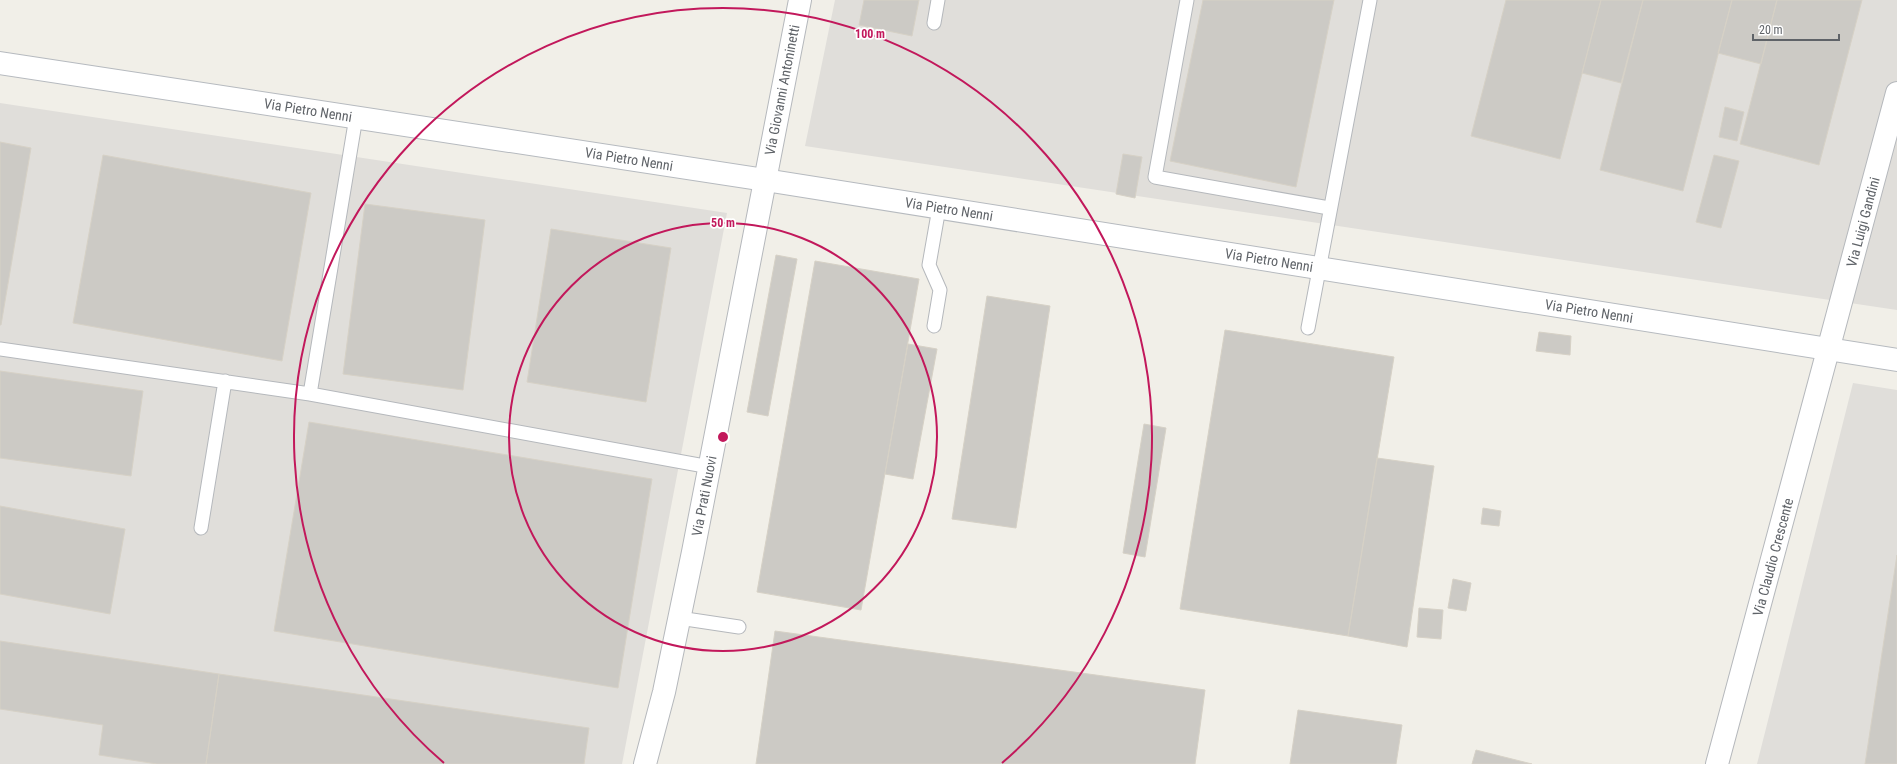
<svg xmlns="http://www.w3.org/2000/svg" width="1897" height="764" font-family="'Roboto Condensed',sans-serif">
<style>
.industrial{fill:#e0deda}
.building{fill:#cccac5;stroke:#d6d1c6}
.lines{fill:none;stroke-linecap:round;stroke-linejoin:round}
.lane-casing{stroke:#b5b8bc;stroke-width:15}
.street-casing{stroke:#b5b8bc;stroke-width:24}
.secondary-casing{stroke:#b6babf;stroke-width:24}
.lane{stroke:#fff;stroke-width:13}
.street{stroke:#fff;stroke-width:22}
.secondary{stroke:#fff;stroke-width:22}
.ring{fill:none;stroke:#c2185b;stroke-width:2}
.labels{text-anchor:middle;stroke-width:3.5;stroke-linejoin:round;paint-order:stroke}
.street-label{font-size:14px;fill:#5f6368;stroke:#fff}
.centre{fill:#c2185b;stroke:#fff;stroke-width:2}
.ring-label{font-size:12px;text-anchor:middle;font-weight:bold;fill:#c2185b;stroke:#fff;stroke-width:3.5;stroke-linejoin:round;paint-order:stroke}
</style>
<rect width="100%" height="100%" fill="#f1efe8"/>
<path class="industrial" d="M835 0H1897V310L805 146Z
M0 103 727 213 622 764H0Z
M1853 383 1897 390V764H1757Z"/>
<path class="building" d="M864 0H919L912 36 859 25Z
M1203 0H1334L1296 187 1170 161Z
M1506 0H1601L1560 159 1471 136Z
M1601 0H1643L1621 83 1582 73Z
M1643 0H1732L1683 191 1600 170Z
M1732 0H1777L1761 64 1718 53Z
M1777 0H1862L1819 165 1740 144Z
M1725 107 1744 112 1737 141 1719 137Z
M0 142 31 148 1 325H0Z
M1123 154 1142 157 1135 198 1116 194Z
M103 155 311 193 282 361 73 323Z
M1714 155 1739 161 1721 228 1696 222Z
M365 204 485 220 463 390 343 374Z
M551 229 671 248 646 402 527 382Z
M776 255 797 259 768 416 747 412Z
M815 261 919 279 861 610 757 592Z
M987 296 1050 306 1016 528 952 519Z
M1225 330 1394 357 1348 636 1180 609Z
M1539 332 1571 336 1570 355 1536 351Z
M908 344 937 349 913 479 885 474Z
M0 371 143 391 131 476 0 458Z
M309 422 652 479 618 688 274 631Z
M1144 424 1166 428 1145 557 1123 553Z
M1377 458 1434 466 1407 647 1348 636Z
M0 506 125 529 110 614 0 594Z
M1483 508 1501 511 1499 526 1481 524Z
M1897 555V764H1865Z
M1453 579 1471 583 1466 611 1448 608Z
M1419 608 1443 610 1441 639 1417 637Z
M775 631 1205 690 1195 764H756Z
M0 641 219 674 206 764H157L99 755 103 725 0 709Z
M219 674 589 728 584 764H206Z
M1298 710 1402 725 1396 764H1290Z
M1476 750 1532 764H1472Z"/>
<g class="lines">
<g class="lane-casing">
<path id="lane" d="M1187 0 1155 177 1329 208
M934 23 938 0
M934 326 940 290 929 265 939 208
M1308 328 1370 0
M0 349 310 394 356 117
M310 394 710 467
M201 528 225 381
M679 618 739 627"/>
</g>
<g class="street-casing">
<path id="street" d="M645 764 664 692 693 552 800 0
M1717 764 1897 93"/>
</g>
<g class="secondary-casing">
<path id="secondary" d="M0 63 765 180 1897 360"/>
</g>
<use href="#lane" class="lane"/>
<use href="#street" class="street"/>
<use href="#secondary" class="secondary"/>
</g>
<g class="ring">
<circle cx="723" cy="437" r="214"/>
<path d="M444 763A429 429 0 1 1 1002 763"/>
</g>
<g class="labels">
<g class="street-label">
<text transform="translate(782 90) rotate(-79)" y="5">Via Giovanni Antoninetti</text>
<text transform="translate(308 110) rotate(9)" y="5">Via Pietro Nenni</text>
<text transform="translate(629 159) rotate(9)" y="5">Via Pietro Nenni</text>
<text transform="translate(949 209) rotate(9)" y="5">Via Pietro Nenni</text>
<text transform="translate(1863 222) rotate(-75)" y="5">Via Luigi Gandini</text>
<text transform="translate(1269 260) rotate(9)" y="5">Via Pietro Nenni</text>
<text transform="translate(1589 311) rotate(9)" y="5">Via Pietro Nenni</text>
<text transform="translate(704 496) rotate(-79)" y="5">Via Prati Nuovi</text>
<text transform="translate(1773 557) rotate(-75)" y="5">Via Claudio Crescente</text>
</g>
</g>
<circle cx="723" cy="437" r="6" class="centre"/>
<g class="ring-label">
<text x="870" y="38">100 m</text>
<text x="723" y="227">50 m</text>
</g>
<path d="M1753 34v6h86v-6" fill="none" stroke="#5f6368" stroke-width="2"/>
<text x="1759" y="34" font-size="12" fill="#5f6368" stroke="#ffffff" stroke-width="3" paint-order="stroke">20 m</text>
</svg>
